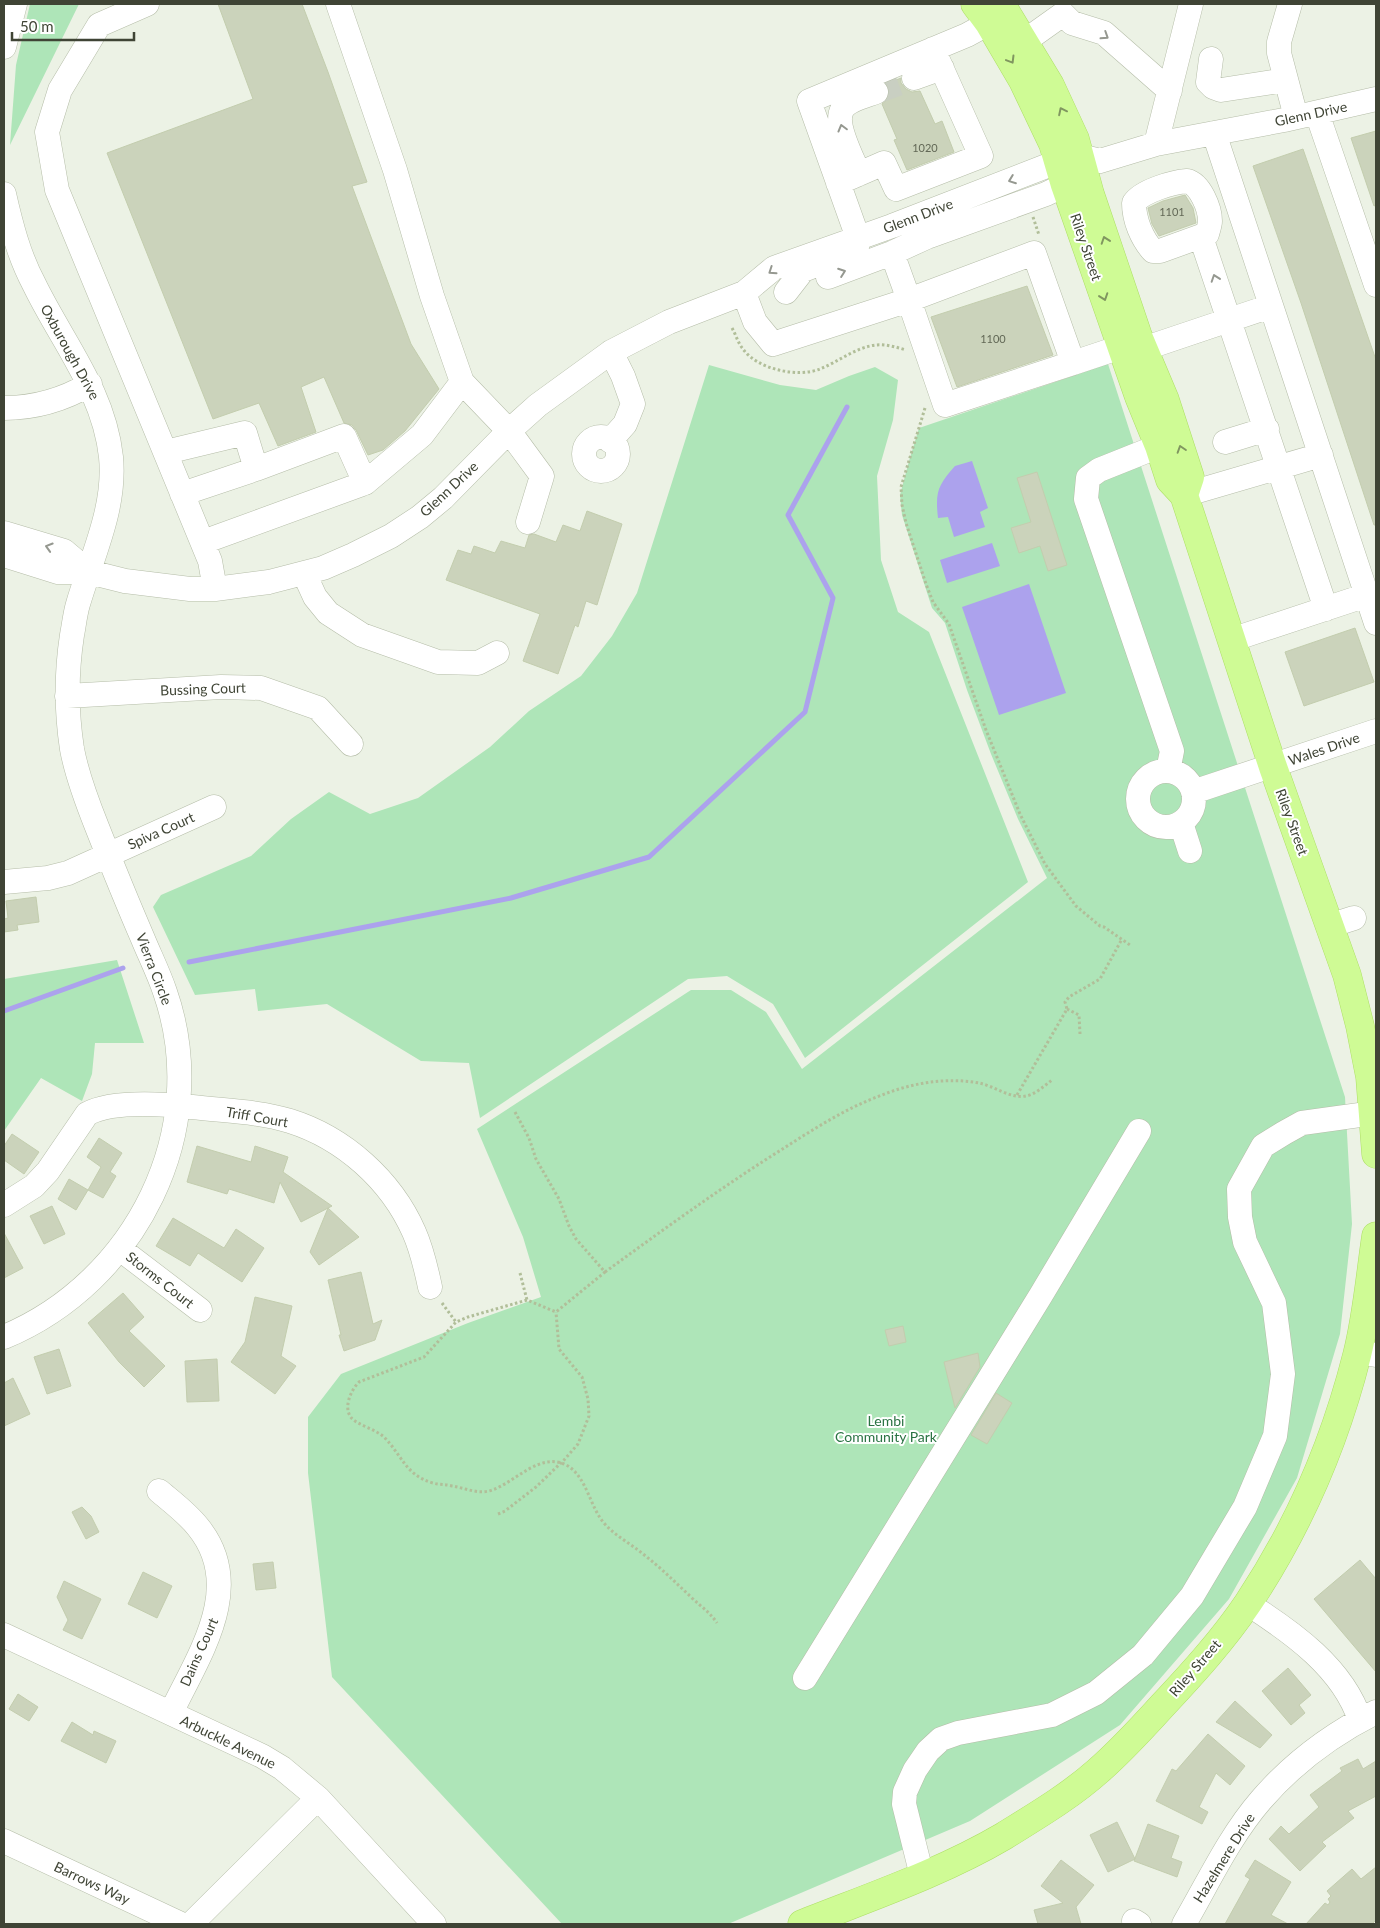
<svg xmlns="http://www.w3.org/2000/svg" width="1380" height="1928" font-family="Lato,sans-serif">
<style>
.green{fill:#aee5b8}
.water{fill:#aca2ed}
.lines{fill:none;stroke-linecap:round;stroke-linejoin:round}
.stream{stroke:#aca2ed;stroke-width:5}
.building{fill:#cbd3bb;stroke:#c3cdae}
.minor-tunnel{stroke:#c9cfc2;stroke-width:24;stroke-dasharray:24 12;stroke-linecap:butt}
.minor-casing{stroke:#b5bda8;stroke-width:25}
.major-casing{stroke:#addf65;stroke-width:29}
.path{stroke:#b1be99;stroke-width:3;stroke-dasharray:2.5 2.5;stroke-linecap:butt}
.minor{stroke:#fff;stroke-width:24}
.major{stroke:#cffb95;stroke-width:28}
.oneway{stroke:#959890}
.oneway2{stroke:#809660}
.labels{text-anchor:middle;stroke-width:4;stroke-linejoin:round;paint-order:stroke}
.number-label{font-size:11px;fill:#626856}
.street-label{font-size:14px;fill:#3f4435;stroke:#fff}
.park-label{font-size:14px;fill:#2a7343;stroke:#fff}
</style>
<rect width="100%" height="100%" fill="#ecf2e5"/>
<path class="green" d="M30 4H79L10 145 16 65Z
M1108 364 1345 1097 1352 1224 1340 1334 1297 1478 1229 1599 1120 1725 970 1821 728 1924H562L332 1677 308 1473V1417L341 1374 468 1323 541 1297 523 1237 477 1129 691 990H731L766 1012 802 1069 1047 878 1018 819 991 754 967 690 945 623 932 608 902 515 900 495 909 461 919 428Z
M709 365 780 385 816 390 849 376 875 367 898 380 893 420 877 476 881 560 898 612 929 632 1028 882 805 1058 773 1004 727 976 688 979 480 1118 469 1063 421 1061 327 1004 258 1011 255 989 195 995 153 907 161 895 251 856 291 819 329 792 370 814 418 798 490 747 529 711 581 676 612 636 637 593Z
M117 960 144 1043H95L92 1074 82 1101 41 1078 4 1131V979Z"/>
<path class="water" d="M972 461 988 508 980 512 985 527 954 537 948 517 938 518C935 492 938 485 955 466Z
M992 543 1000 566 947 583 940 560Z
M1029 584 1066 693 999 715 962 607Z"/>
<g class="lines">
<path class="stream" d="M189 962 511 898 649 857 805 712 833 598 788 515 847 407
M4 1011 123 968"/>
</g>
<path class="building" d="M218 4H302L328 72 367 182 352 186 411 344 439 389 405 431 383 450 368 455 356 430 352 425 344 423 324 377 301 387 316 432 278 446 259 403 213 419 107 153 253 99Z
M901 78V83L906 89 912 92 920 91 935 124 942 121 954 152 907 170 894 140 897 139 882 104 887 100 889 95V88L886 84Z
M1376 131V205L1374 206 1351 138Z
M1303 149 1376 360V525H1374L1301 303 1253 166Z
M1185 195 1193 208 1196 223 1159 236 1152 224 1148 208 1163 201Z
M1027 286 1053 355 957 387 931 317Z
M1037 472 1067 565 1048 571 1040 546 1019 553 1011 528 1031 522 1017 478Z
M587 511 622 524 597 605 586 601 578 627 575 625 558 674 523 661 540 614 446 580 458 550 471 554 474 546 495 553 501 541 525 548 529 535 534 534 556 542 563 525 580 531Z
M1355 628 1374 682 1304 706 1285 652Z
M36 897 39 922 17 925 18 930 4 932V919L8 918 6 901Z
M12 1134 39 1152 24 1174 4 1160V1146Z
M99 1138 122 1153 110 1172 116 1176 103 1198 88 1190 101 1167 87 1157Z
M197 1146 251 1162 255 1146 288 1157 283 1172 332 1206 301 1222 280 1182 274 1203 229 1189 227 1194 187 1182Z
M69 1179 88 1190 76 1210 58 1199Z
M52 1206 65 1234 44 1244 30 1216Z
M328 1208 359 1237 319 1265 310 1252Z
M173 1218 224 1248 236 1229 264 1248 242 1282 198 1253 190 1266 156 1246Z
M4 1233 23 1268 4 1278Z
M361 1272 373 1324 382 1320 375 1340 344 1351 339 1335H341L328 1280Z
M123 1293 144 1317 129 1331 165 1366 144 1387 119 1362 88 1323Z
M255 1297 292 1306 281 1356 296 1366 275 1394 231 1362 245 1342Z
M903 1326 906 1342 889 1346 885 1330Z
M59 1349 71 1386 47 1394 34 1357Z
M978 1353 980 1367 955 1408 944 1362Z
M217 1359 219 1401 187 1402 185 1361Z
M13 1378 30 1414 4 1426V1383Z
M996 1393 1012 1403 987 1444 971 1435Z
M82 1507 91 1516 99 1532 86 1539 72 1512Z
M1360 1560 1376 1579V1672L1314 1599Z
M273 1562 276 1588 256 1590 253 1564Z
M143 1572 172 1586 157 1618 128 1604Z
M64 1581 101 1599 82 1639 63 1630 68 1620 57 1597Z
M1288 1668 1311 1695 1299 1705 1305 1713 1291 1725 1262 1691Z
M18 1694 38 1707 29 1721 9 1709Z
M1235 1701 1272 1735 1260 1748 1216 1722Z
M72 1722 93 1735 94 1731 116 1741 106 1763 61 1741Z
M1208 1734 1245 1766 1230 1785 1216 1773 1199 1807 1208 1812 1202 1824 1156 1801 1172 1769 1176 1771Z
M1358 1759 1363 1769 1376 1761V1796L1348 1811 1354 1818 1322 1842 1326 1846 1300 1871 1269 1839 1281 1826 1289 1834 1319 1807 1310 1795 1342 1771 1340 1768Z
M1117 1822 1135 1859 1108 1872 1090 1835Z
M1148 1824 1179 1836 1171 1858 1182 1862 1177 1877 1134 1861Z
M1061 1860 1094 1885 1076 1907 1081 1924H1038L1034 1910 1063 1903 1041 1886Z
M1255 1860 1291 1882 1271 1915 1288 1924H1225L1250 1879 1245 1876Z
M1376 1867V1920L1372 1924H1306L1325 1903 1328 1905 1330 1902 1328 1899 1331 1896 1327 1891 1352 1869 1361 1879Z"/>
<g class="lines">
<path class="minor-tunnel" d="M876 92 914 78"/>
<g class="minor-casing">
<path id="minor" d="M147 4 99 25 60 90 47 132 57 190 210 561 215 589
M338 4 395 170 432 296 462 382 509 431 542 476 528 522
M1290 4 1279 42V53L1296 117
M1063 14 1072 23 1104 33 1170 91
M1025 41 1063 14
M4 47 15 4
M1211 59 1208 82 1213 87 1221 90 1286 80
M914 78 942 68
M1317 113 1376 285
M1214 133 1376 623
M1156 144 1191 4
M859 174C853 159 834 125 842 110 847 100 866 96 876 92
M1187 181C1200 184 1210 208 1210 221 1210 225 1208 230 1207 234L1160 251H1153C1142 239 1134 220 1134 203 1142 191 1173 182 1187 181Z
M838 183 884 163 896 189 981 156 933 49
M4 194C11 225 19 256 34 284 62 342 104 391 111 457 116 508 92 556 78 604 75 614 74 625 72 635 66 674 66 710 72 749 77 776 87 802 97 827 112 865 127 902 143 939 150 956 159 974 165 992 213 1130 136 1282 4 1337
M1201 237 1326 609
M1034 253 1073 363 945 405 909 300Z
M828 277 892 253 927 237 1046 194 1081 177
M786 292 803 270 847 253 857 247 858 238 809 101 967 35 989 23
M744 293 755 322 773 344 909 300 892 253
M1143 349 1271 306
M1073 363 1121 347
M4 408C35 408 63 400 90 384
M584 454a17 17 0 1 1 34 0a17 17 0 1 1-34 0Z
M610 441 625 424 633 404 623 376 611 352
M1225 442 1267 429
M1159 446 1099 470 1088 478 1086 499 1172 751 1168 771
M166 452 245 433 256 469 182 494
M365 483 422 435 462 382
M1184 495 1321 455
M4 533 64 551 89 572
M203 542 365 483 344 436 256 469
M4 555 58 572H89L125 581 190 589H215L269 582 323 568 353 555 391 536 420 517 443 498 509 431 538 405 611 352 669 322 744 293 774 268 892 226 1057 162 1080 156 1100 161 1156 144 1284 120 1376 99
M304 573 315 597 328 613 362 635 438 662 478 663 497 653
M1231 640 1367 595
M67 696 221 687 261 688 318 708 351 744
M1138 799a28 28 0 1 1 56 0a28 28 0 1 1-56 0Z
M1193 792 1376 731
M1181 823 1190 851
M4 882 48 878 68 873 214 807
M1329 926 1354 918
M4 1205 34 1186 48 1171 87 1114C112 1100 163 1104 192 1107 224 1111 258 1111 290 1121 344 1138 391 1180 414 1232 422 1250 426 1268 430 1287
M120 1249 200 1310
M1358 1352 1376 1355
M159 1491C172 1502 187 1513 198 1527 247 1587 198 1656 171 1713
M1248 1604C1292 1632 1343 1668 1360 1720
M4 1635 262 1756 282 1768 318 1798 434 1924
M805 1678 1041 1295 1139 1131
M4 1841 181 1924
M922 1876 904 1804 905 1792 915 1770 928 1751 941 1739 958 1733 1052 1715 1096 1693 1143 1655 1192 1596 1245 1507 1275 1436 1283 1374 1274 1303 1245 1242 1240 1217 1239 1189 1263 1146 1284 1133 1302 1123 1374 1113
M1134 1921 1139 1924
M191 1924 318 1798
M1184 1924C1208 1883 1229 1837 1261 1800 1293 1763 1332 1734 1376 1712"/>
</g>
<g class="major-casing">
<path id="major" d="M975 4 989 23 1023 81 1053 144 1065 185 1139 397 1159 446 1170 480 1184 495 1273 767 1347 975 1360 1026 1370 1077 1376 1154
M1001 4 1050 85 1075 139 1090 194 1138 336 1165 400 1190 477 1184 495
M802 1924C870 1897 941 1873 1004 1836 1036 1816 1070 1796 1098 1771 1121 1751 1142 1728 1162 1706 1192 1674 1223 1640 1248 1603 1298 1528 1335 1442 1357 1355 1367 1316 1370 1276 1376 1236"/>
</g>
<path class="path" d="M1033 217 1039 235
M732 328C736 335 738 343 743 349 757 369 797 378 820 369 838 362 856 347 876 345 886 344 896 347 906 350
M925 408 901 487 902 505 906 523 926 584 933 602 949 624 986 730 1020 814 1045 864 1076 906 1100 926 1104 927 1130 945
M1067 1009 1079 1015 1080 1034
M1017 1095 1067 1009 1065 1002 1069 997 1100 979 1122 939
M515 1112 529 1138 536 1159 559 1199 569 1226 576 1239 605 1272 556 1312 527 1300 468 1317 456 1322 424 1357 359 1382C350 1391 341 1412 355 1421 364 1427 376 1430 384 1437 402 1455 405 1475 433 1483 439 1485 445 1484 452 1486 465 1488 479 1495 492 1490 516 1482 541 1450 568 1466 587 1478 590 1507 604 1523 615 1536 630 1543 643 1554 660 1567 675 1582 691 1597 701 1607 709 1611 717 1623
M605 1272C660 1232 715 1192 773 1155 808 1133 843 1109 882 1095 912 1083 946 1077 979 1083 994 1086 1011 1099 1026 1096 1036 1094 1044 1086 1052 1080
M520 1273 527 1300
M442 1303 456 1322
M498 1514 505 1511 536 1487 564 1460 578 1444 589 1416 588 1399 582 1377 559 1349 556 1312"/>
<use href="#minor" class="minor"/>
<use href="#major" class="major"/>
</g>
<defs><path id="oneway-chevron" d="M-2-3.5L2.5 0L-2 3.5" fill="none" stroke-width="1.6" stroke-linecap="round" stroke-linejoin="round" transform="scale(1.25)"/></defs>
<g class="oneway">
<use href="#oneway-chevron" transform="translate(1105 36) rotate(33)"/>
<use href="#oneway-chevron" transform="translate(842 128) rotate(-105)"/>
<use href="#oneway-chevron" transform="translate(1012 180) rotate(159)"/>
<use href="#oneway-chevron" transform="translate(772 271) rotate(146)"/>
<use href="#oneway-chevron" transform="translate(842 272) rotate(-20)"/>
<use href="#oneway-chevron" transform="translate(1215 278) rotate(-109)"/>
<use href="#oneway-chevron" transform="translate(49 547) rotate(-163)"/>
</g>
<g class="oneway2">
<use href="#oneway-chevron" transform="translate(1011 60) rotate(59)"/>
<use href="#oneway-chevron" transform="translate(1062 111) rotate(-116)"/>
<use href="#oneway-chevron" transform="translate(1105 240) rotate(-109)"/>
<use href="#oneway-chevron" transform="translate(1104 297) rotate(71)"/>
<use href="#oneway-chevron" transform="translate(1181 449) rotate(-108)"/>
</g>
<g class="labels">
<g class="number-label">
<text x="925" y="152">1020</text>
<text x="1172" y="216">1101</text>
<text x="993" y="343">1100</text>
</g>
<g class="street-label">
<text transform="translate(1311 114) rotate(-12)" y="5">Glenn Drive</text>
<text transform="translate(918 216) rotate(-21)" y="5">Glenn Drive</text>
<text transform="translate(1086 247) rotate(71)" y="5">Riley Street</text>
<text transform="translate(70 352) rotate(61)" y="5">Oxburough Drive</text>
<text transform="translate(449 489) rotate(-43)" y="5">Glenn Drive</text>
<text transform="translate(203 689) rotate(-2)" y="5">Bussing Court</text>
<text transform="translate(1324 749) rotate(-19)" y="5">Wales Drive</text>
<text transform="translate(1292 822) rotate(70)" y="5">Riley Street</text>
<text transform="translate(161 831) rotate(-24)" y="5">Spiva Court</text>
<text transform="translate(154 969) rotate(69)" y="5">Vierra Circle</text>
<text transform="translate(257 1117) rotate(10)" y="5">Triff Court</text>
<text transform="translate(160 1280) rotate(38)" y="5">Storms Court</text>
<text transform="translate(199 1652) rotate(-66)" y="5">Dains Court</text>
<text transform="translate(1195 1668) rotate(-49)" y="5">Riley Street</text>
<text transform="translate(228 1742) rotate(26)" y="5">Arbuckle Avenue</text>
<text transform="translate(1224 1858) rotate(-58)" y="5">Hazelmere Drive</text>
<text transform="translate(92 1883) rotate(25)" y="5">Barrows Way</text>
</g>
<g class="park-label">
<text x="886" y="1426">Lembi<tspan x="886" dy="16">Community Park</tspan></text>
</g>
</g>
<rect width="1380" height="1928" fill="none" stroke="#3f4435" stroke-width="10"/>
<path d="M12 32v8h122v-8" fill="none" stroke="#3f4435" stroke-width="2.5"/>
<text x="20" y="32" font-size="15" fill="#3f4435" stroke="#ffffff" stroke-width="4" paint-order="stroke">50 m</text>
</svg>
